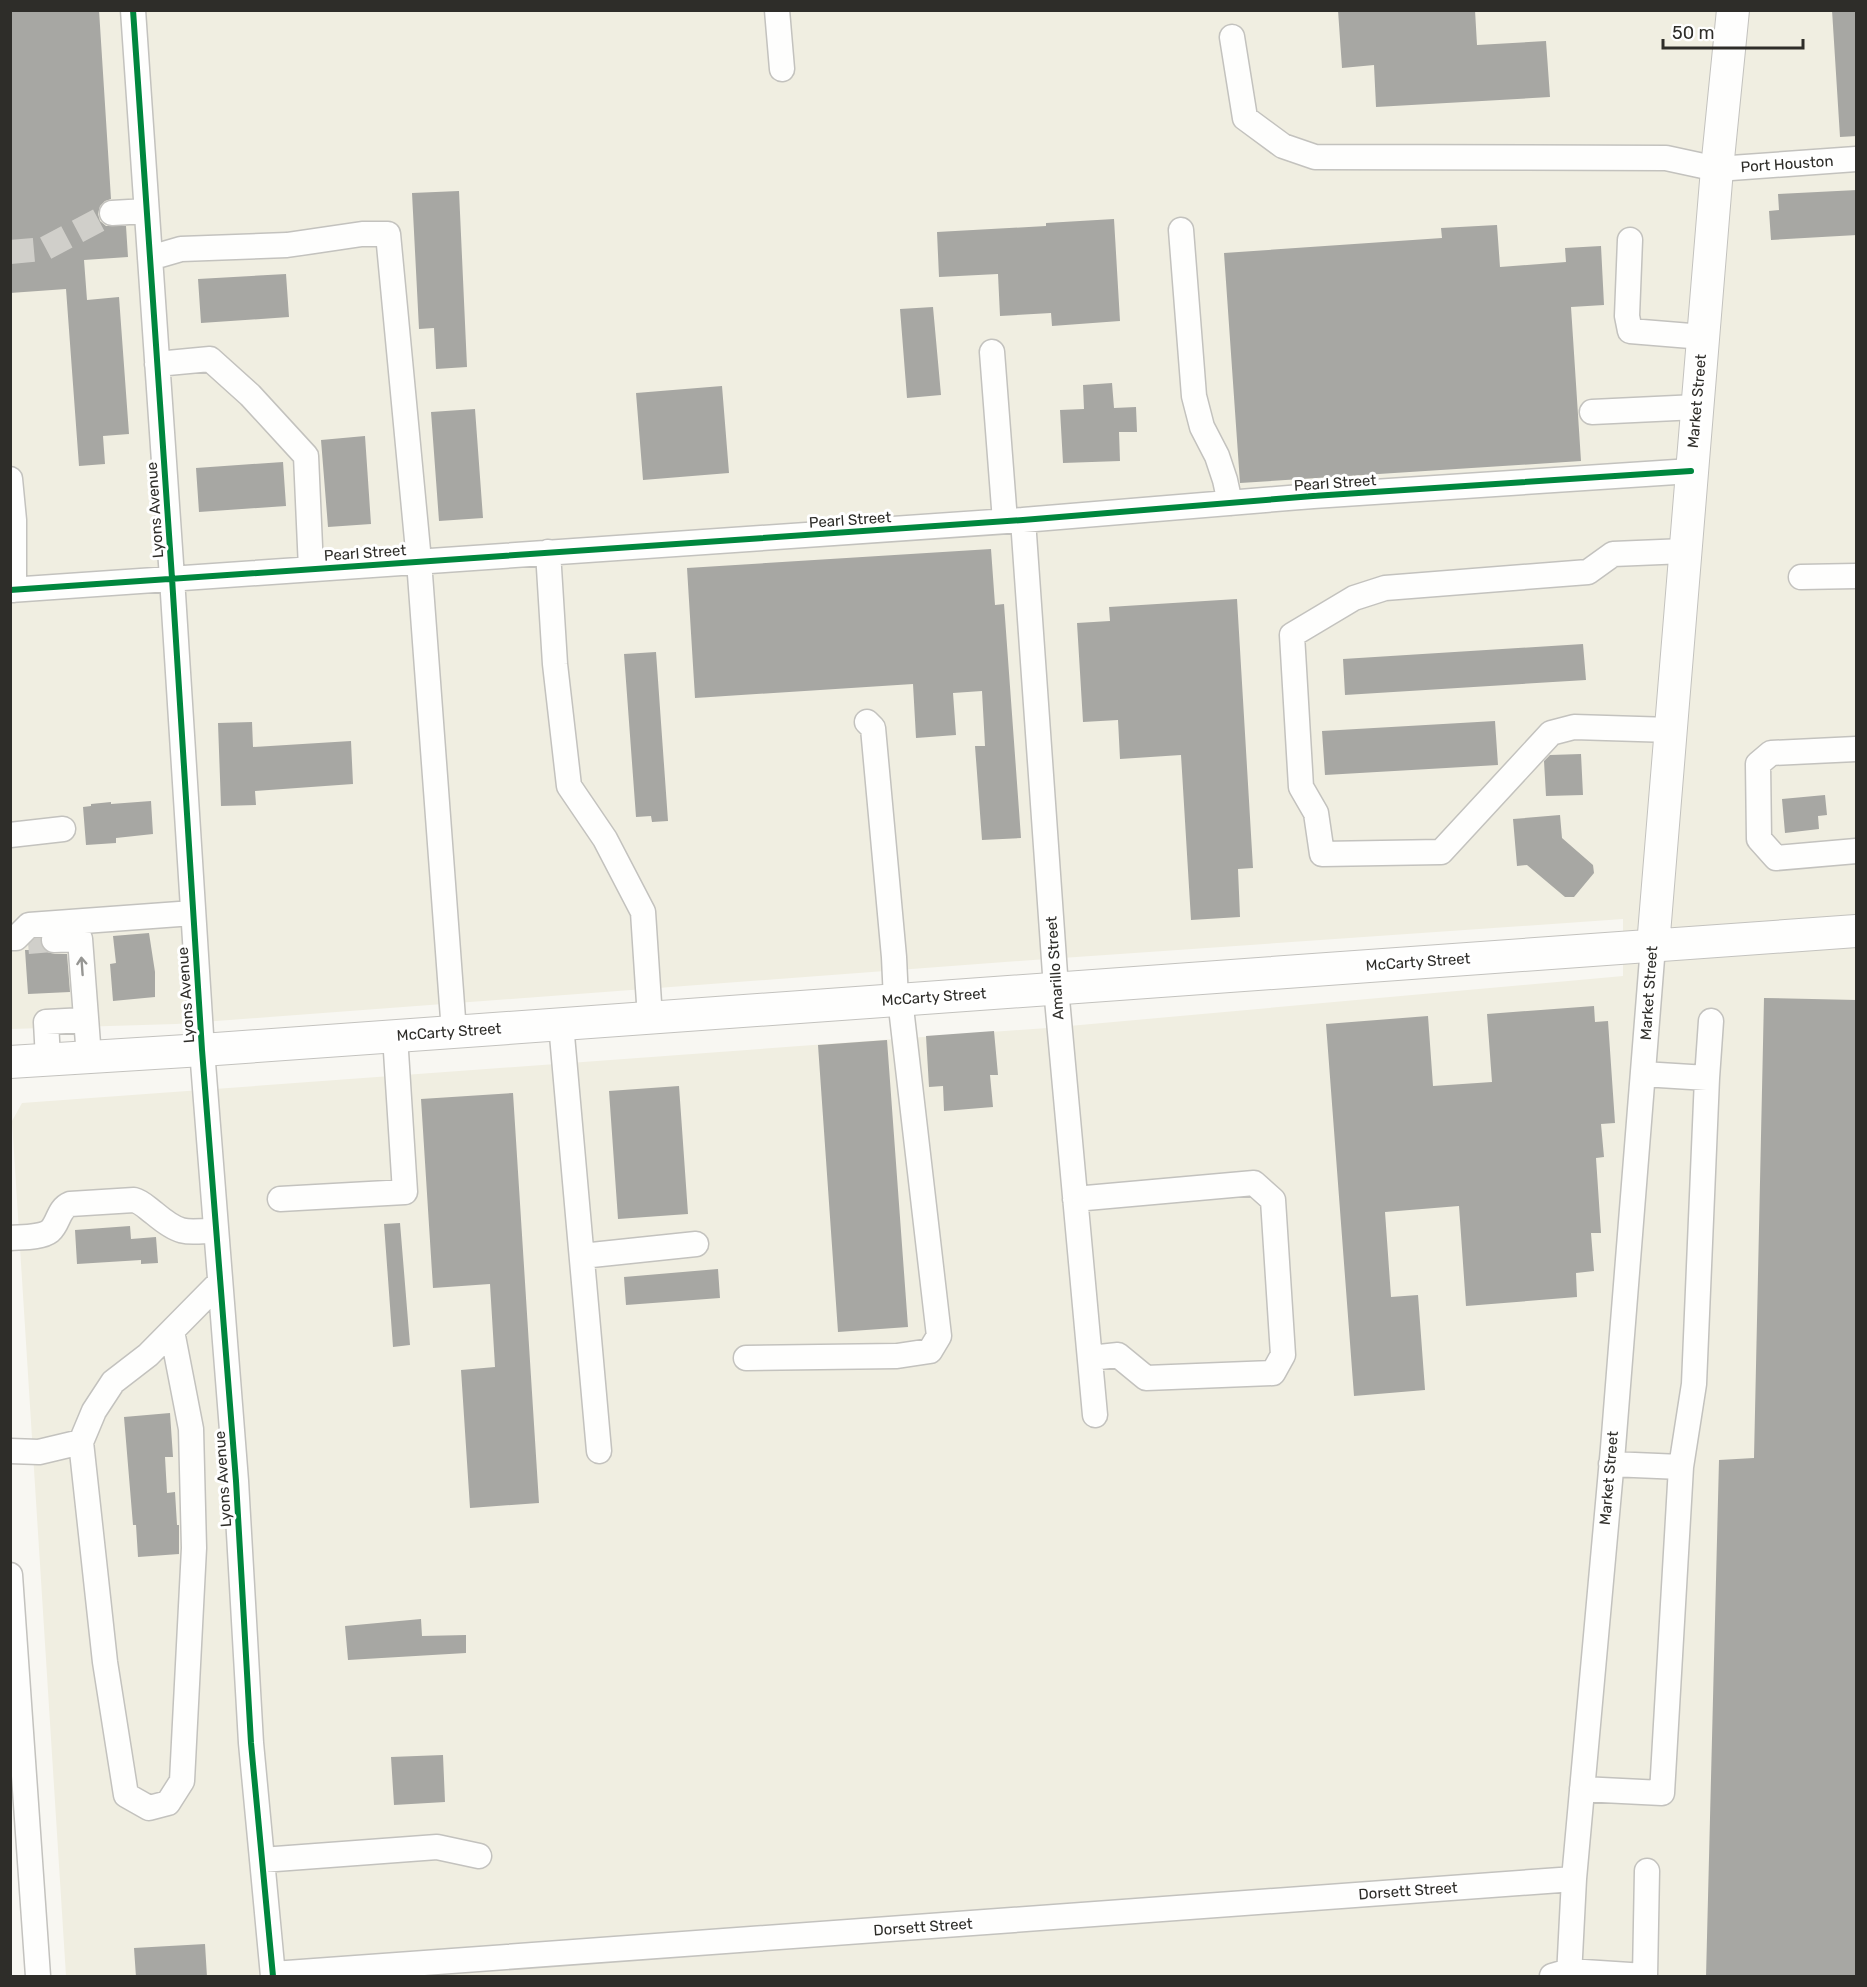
<svg xmlns="http://www.w3.org/2000/svg" width="1867" height="1987" font-family="Rubik,sans-serif">
<style>
.built{fill:#f0eee1}
.building{fill:#a7a7a3}
.lines{fill:none;stroke-linecap:round;stroke-linejoin:round}
.minor-tunnel{stroke:#d0cfca;stroke-width:24;stroke-dasharray:24 12;stroke-linecap:butt}
.minor-casing{stroke:#c3c2be;stroke-width:27}
.major-casing{stroke:#c3c2be;stroke-width:34}
.minor{stroke:#fefefd;stroke-width:24}
.major{stroke:#fefefd;stroke-width:32}
.cycleway-casing{stroke:#fff;stroke-width:10}
.cycleway{stroke:#00873e;stroke-width:6}
.oneway{stroke:#969693}
.labels{text-anchor:middle;stroke-width:6;stroke-linejoin:round;paint-order:stroke}
.street-label{font-size:15px;fill:#2e2d29;stroke:#fff}
</style>
<rect width="100%" height="100%" fill="#f8f7f2"/>
<path class="built" d="M10 11H1856V1976H66L12 1121 22 1103 1047 1028 1623 976V919L1033 960 176 1024 11 1029Z"/>
<path class="building" d="M10 10H99L111 199 105 201 100 206 98 214 100 221 106 226H126L128 257 84 260 87 300 119 297 129 434 103 436 105 464 79 466 66 289 10 293Z
M1338 10H1475L1477 45 1546 41 1550 97 1376 107 1374 65 1342 68Z
M1832 10H1857V136L1840 137Z
M1857 190V235L1771 240 1769 211 1779 210 1778 194Z
M459 191 467 367 436 369 434 328 419 329 412 193Z
M1114 219 1120 321 1052 326 1051 313 1000 316 998 274 939 277 937 232 1046 226V223Z
M1497 225 1500 267 1566 262 1565 248 1601 246 1604 305 1571 307 1581 461 1240 483 1224 253 1442 238 1441 228Z
M286 274 289 317 201 323 198 279Z
M933 307 941 395 907 398 900 309Z
M1112 383 1114 408 1136 407 1137 432H1119L1120 461 1063 463 1060 410 1084 409 1083 385Z
M722 386 729 473 643 480 636 393Z
M475 409 483 518 439 521 431 412Z
M365 436 371 524 328 527 321 440Z
M283 462 286 506 199 512 196 468Z
M991 549 995 605 1004 604 1021 838 982 840 975 746H985L982 691 953 693 956 735 916 738 913 684 695 698 687 568Z
M1237 599 1253 868 1238 869 1240 917 1191 920 1181 755 1120 759 1118 720 1083 722 1077 623 1110 621 1109 607Z
M1583 644 1586 680 1345 695 1343 659Z
M656 652 668 821 652 822 651 816 636 817 624 654Z
M1495 721 1498 765 1325 775 1322 731Z
M252 722 253 747 351 741 353 784 255 791 256 805 221 806 218 723Z
M1581 754 1583 795 1546 796 1544 761 1550 755Z
M1825 795 1827 815 1818 816 1819 829 1785 833 1782 799Z
M151 801 153 834 116 838V843L86 845 83 807 91 806V804L111 802V804Z
M1560 815 1562 838 1593 865 1594 873 1574 897H1565L1527 865 1517 866 1513 819Z
M149 933 155 972V997L113 1001 110 964 116 963 113 936Z
M40 938 42 947 47 952 55 954H67L70 992 28 994 25 950H29V945L35 939Z
M1764 998 1857 1000V1977H1706L1719 1460 1754 1458Z
M1594 1006 1595 1022 1608 1021 1615 1123 1601 1124 1604 1157 1596 1158 1601 1233H1591L1594 1271 1576 1273 1577 1297 1466 1306 1459 1206 1385 1212 1391 1297 1418 1295 1425 1390 1354 1396 1326 1024 1428 1016 1433 1086 1492 1082 1487 1014Z
M994 1031 998 1075H990L993 1107 944 1111 943 1086 929 1087 926 1036Z
M887 1040 908 1327 838 1332 818 1045Z
M679 1086 688 1214 618 1219 609 1091Z
M513 1093 539 1503 470 1508 461 1370 495 1367 490 1284 433 1288 421 1099Z
M400 1223 410 1345 393 1347 384 1224Z
M130 1226 131 1239 156 1237 158 1263 141 1264V1260L77 1264 75 1230Z
M718 1269 720 1298 626 1305 624 1277Z
M170 1413 173 1457H165L167 1493 175 1492 177 1525H179V1554L138 1557 136 1525H133L124 1417Z
M421 1619 422 1636 466 1635V1653L348 1660 345 1626Z
M443 1755 445 1802 394 1805 391 1757Z
M205 1944 207 1977H136L134 1948Z"/>
<g class="lines">
<path class="minor-tunnel" d="M10 252 44 249 112 213
M28 942 54 940"/>
<g class="minor-casing">
<path id="minor" d="M133 10 172 578 202 1050 236 1481 251 1743 273 1976
M777 10 782 69
M1232 37 1245 118 1283 146 1315 157 1666 158 1717 169 1856 159
M112 213 146 211
M1181 230 1194 396 1202 427 1217 456 1225 480 1230 503
M1630 240 1627 316 1630 331 1703 337
M150 258 181 249 287 245 362 234H388L419 561 454 1032
M992 352 1005 521
M157 364 210 359 250 395 306 456 311 569
M1592 412 1697 407
M10 479 14 520V590
M1023 520 1056 988 1095 1415
M548 552 555 664 569 786 605 839 643 912 650 1018
M1801 577 1856 576
M10 590 1023 520 1313 496 1691 471
M867 722 873 728 894 957 896 1000
M1671 730 1574 727 1551 733 1441 852 1322 854 1316 813 1301 787 1292 635 1354 598 1385 588 1588 572 1613 554 1685 551
M1856 749 1771 753 1758 764 1759 839 1776 858 1856 851
M10 835 63 829
M10 938H16L29 925 193 913
M54 940 80 939 89 1057
M561 1024 599 1451
M48 1059 46 1022 85 1020
M1643 1074 1707 1078 1711 1021
M280 1199 405 1192 395 1036
M1075 1199 1254 1183 1273 1200 1283 1355 1273 1373 1146 1378 1118 1355 1090 1358
M10 1238C21 1237 41 1238 50 1231 59 1223 58 1209 70 1204L134 1200C142 1202 147 1208 154 1213 179 1234 184 1233 216 1230
M582 1256 696 1244
M746 1358 897 1356 930 1351 939 1336 900 999
M81 1442 105 1662 126 1795 149 1808 168 1803 182 1781 194 1548 191 1429 172 1331
M10 1451 39 1452 81 1442 94 1411 113 1382 148 1355 220 1282
M1681 1467 1694 1384 1707 1078
M10 1575 38 1976
M1582 1789 1662 1793 1681 1467 1611 1464
M262 1860 437 1847 479 1856
M273 1974 1574 1879
M1552 1976 1569 1971 1645 1976 1647 1871
M1569 1976 1574 1879 1613 1448 1653 946"/>
</g>
<g class="major-casing">
<path id="major" d="M1653 946 1717 169 1733 10
M10 1062 202 1050 1856 931"/>
</g>
<use href="#minor" class="minor"/>
<use href="#major" class="major"/>
<g class="cycleway-casing">
<path id="cycleway" d="M133 10 172 578 202 1050 236 1481 251 1743 273 1976
M10 590 1023 520 1313 496 1691 471"/>
</g>
<use href="#cycleway" class="cycleway"/>
</g>
<defs><path id="oneway-shaft" d="M-6 0H5M1.5-3L5.5 0L1.5 3" fill="none" stroke-width="1.6" stroke-linecap="round" stroke-linejoin="round" transform="scale(1.5)"/></defs>
<use class="oneway" href="#oneway-shaft" transform="translate(82 966) rotate(-94)"/>
<g class="labels">
<g class="street-label">
<text transform="translate(1787 164) rotate(-4)" y="5">Port Houston</text>
<text transform="translate(1697 401) rotate(-85)" y="5">Market Street</text>
<text transform="translate(1335 483) rotate(-4)" y="5">Pearl Street</text>
<text transform="translate(155 510) rotate(-94)" y="5">Lyons Avenue</text>
<text transform="translate(850 520) rotate(-4)" y="5">Pearl Street</text>
<text transform="translate(365 553) rotate(-4)" y="5">Pearl Street</text>
<text transform="translate(1418 962) rotate(-4)" y="5">McCarty Street</text>
<text transform="translate(1055 968) rotate(-94)" y="5">Amarillo Street</text>
<text transform="translate(1649 993) rotate(-86)" y="5">Market Street</text>
<text transform="translate(186 995) rotate(-94)" y="5">Lyons Avenue</text>
<text transform="translate(934 997) rotate(-4)" y="5">McCarty Street</text>
<text transform="translate(449 1032) rotate(-4)" y="5">McCarty Street</text>
<text transform="translate(1609 1478) rotate(-85)" y="5">Market Street</text>
<text transform="translate(223 1479) rotate(-94)" y="5">Lyons Avenue</text>
<text transform="translate(1408 1891) rotate(-4)" y="5">Dorsett Street</text>
<text transform="translate(923 1927) rotate(-4)" y="5">Dorsett Street</text>
</g>
</g>
<rect width="1867" height="1987" fill="none" stroke="#2e2d29" stroke-width="24"/>
<path d="M1663 39v9h140v-9" fill="none" stroke="#2e2d29" stroke-width="3"/>
<text x="1672" y="39" font-size="18" fill="#2e2d29" stroke="#ffffff" stroke-width="4.5" paint-order="stroke">50 m</text>
</svg>
